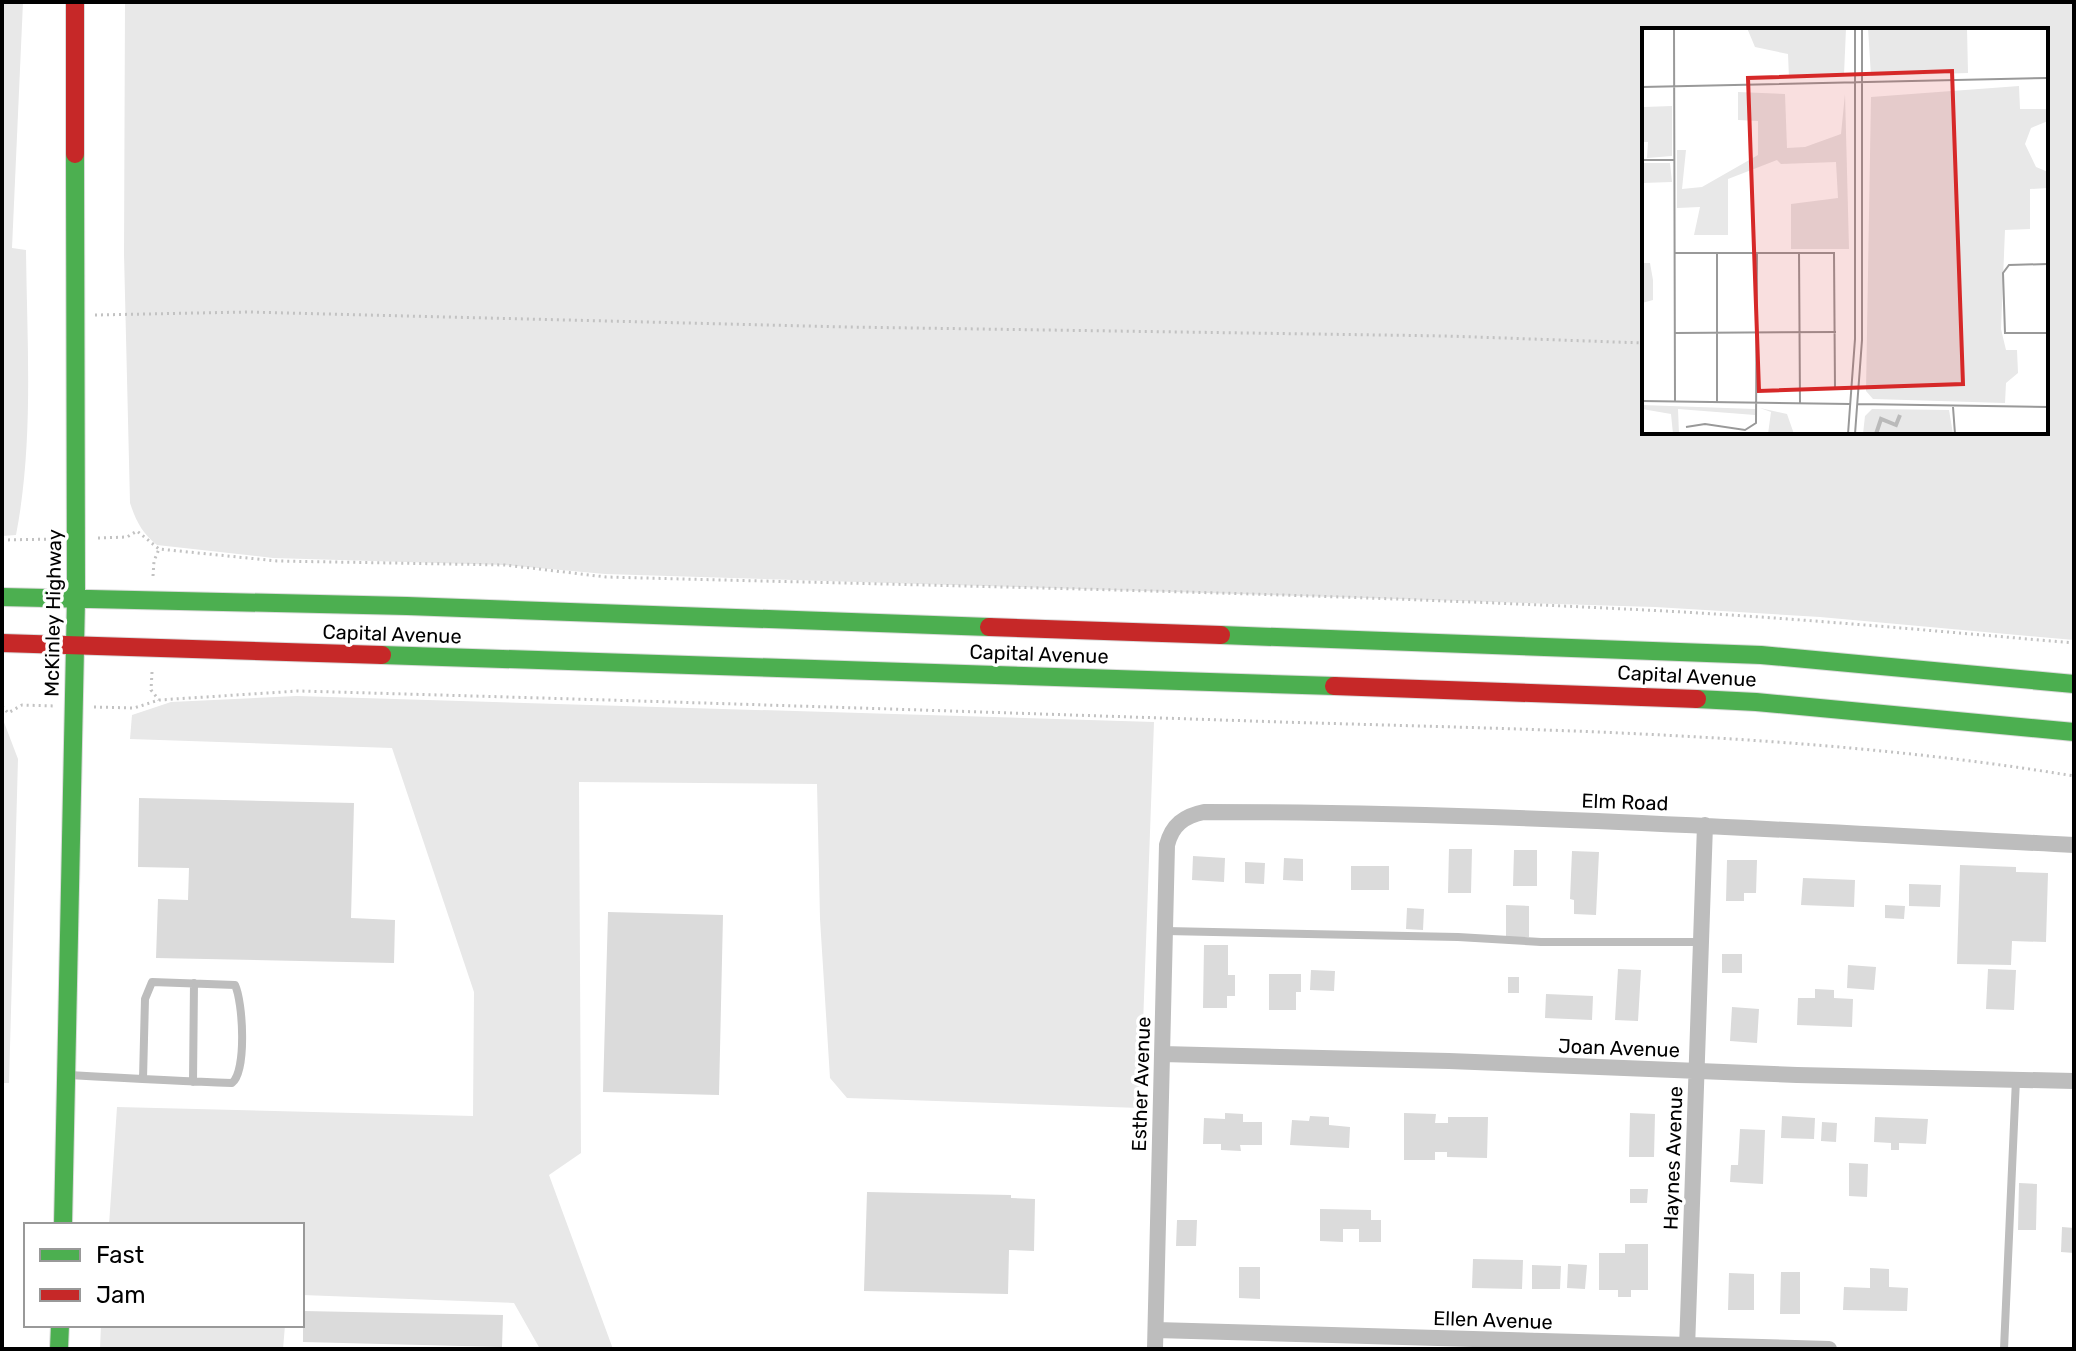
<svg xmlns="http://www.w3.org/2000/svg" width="2076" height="1351" font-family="Rubik,sans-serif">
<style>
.green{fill:#e8e8e8;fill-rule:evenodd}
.building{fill:#dbdbdb}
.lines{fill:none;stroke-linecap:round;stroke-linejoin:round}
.fast-casing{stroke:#dbdbdb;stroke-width:20}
.jam-casing{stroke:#dbdbdb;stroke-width:20}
.path{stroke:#c2c2c2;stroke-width:3;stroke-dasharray:2 4;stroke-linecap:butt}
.lane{stroke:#bdbdbd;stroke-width:8}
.street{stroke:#bdbdbd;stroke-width:16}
.fast{stroke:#4caf50;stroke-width:18}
.jam{stroke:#c62828;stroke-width:18}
.labels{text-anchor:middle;stroke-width:7;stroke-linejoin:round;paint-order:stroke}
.street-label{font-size:20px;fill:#000;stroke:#fff}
.inset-river{fill:none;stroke:#bababa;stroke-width:4}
.inset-road{fill:none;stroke:#999;stroke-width:2}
.view{fill:#d62828;fill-opacity:0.15;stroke:#d62828;stroke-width:4}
.inset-edge{fill:none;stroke:#000;stroke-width:4}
</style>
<rect width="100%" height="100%" fill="#fff"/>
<path class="green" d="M2 2H23L12 248 26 250C27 345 34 442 16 535L2 536Z
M125 2H2074V640L1820 617 1655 607 605 574 505 565 273 558 157 545C142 533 136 521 130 503L124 254ZM1644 30H2046V432H1644Z
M297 696 1154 722 1140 1108 847 1098 830 1078 820 919 817 784 579 782 581 1153 549 1175 613 1349H540L514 1303 302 1295V1225H109L117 1107 473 1116 474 992 392 748 130 739 132 715 171 702Z
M2 717 18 759 9 1083H2Z
M101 1325H285L283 1349H100Z"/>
<path class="building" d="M139 798 354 803 351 918 395 920 394 963 156 958 158 899 188 900 189 868 138 867Z
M1449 849H1472L1471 893H1448Z
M1514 850H1537V886H1513Z
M1572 851 1599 852 1596 915 1574 914V900L1570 899Z
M1193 856 1225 858 1224 882 1192 880Z
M1284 858 1303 859V881L1283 880Z
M1727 860H1757L1756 893H1744V901H1726Z
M1245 862 1265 863 1264 884 1245 883Z
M1960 865 2016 867V872L2048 873 2046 942 2012 941 2011 965 1957 964Z
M1351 866H1389V890H1351Z
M1803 878 1855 880 1854 907 1801 905Z
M1909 884 1941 885 1940 907 1909 906Z
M1506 905 1529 906V937H1506Z
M1885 905 1905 906 1904 919 1885 918Z
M1407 908 1424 909 1423 930 1406 929Z
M608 912 723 915 719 1095 603 1092Z
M1204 945H1228V975H1235V996H1227V1008H1203Z
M1722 954H1742V973H1722Z
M1848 965 1876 967 1874 990 1847 988Z
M1618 969 1641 970 1638 1021 1615 1020Z
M1988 969 2016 970 2014 1010 1986 1009Z
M1311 970 1335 971 1334 991 1310 990Z
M1269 974H1301V992H1296V1010H1269Z
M1508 977H1519V993H1508Z
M1815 989 1834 990V998L1853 999 1852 1027 1797 1025 1798 998H1815Z
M1546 994 1593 996 1592 1020 1545 1018Z
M1732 1007 1759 1009 1757 1043 1730 1041Z
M1225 1113 1243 1114V1122H1262V1145H1240L1241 1151 1221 1150V1144H1203L1204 1118 1225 1119Z
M1404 1113 1436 1114 1435 1123H1448V1117H1488L1487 1158 1447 1157V1152H1435V1160H1404Z
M1630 1113 1655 1114 1654 1157H1629Z
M1310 1116 1329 1117V1125L1350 1127 1349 1148 1290 1145 1292 1120 1309 1121Z
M1782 1116 1815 1118 1814 1139 1781 1138Z
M1875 1117 1928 1119 1926 1144 1899 1143V1150H1891V1143L1874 1142Z
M1822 1122 1837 1123 1836 1142 1821 1141Z
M1740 1129 1765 1130 1763 1184 1730 1182 1731 1165H1738Z
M1849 1163 1868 1164 1867 1197 1849 1196Z
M2019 1183 2037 1184 2036 1230H2018Z
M1630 1189H1648L1647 1203H1630Z
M867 1192 1011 1195V1198L1035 1199 1034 1251 1009 1250 1008 1294 864 1291Z
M1320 1209 1371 1210V1220H1381V1242H1359V1229H1343V1242L1320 1241Z
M1177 1220H1197L1196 1246H1176Z
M2062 1227 2074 1228V1253L2061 1252Z
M1625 1244H1648V1290H1631V1297H1618V1290H1599V1253H1625Z
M1473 1259 1523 1260 1522 1289 1472 1288Z
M1568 1264 1587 1265 1585 1289 1567 1288Z
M1532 1265 1561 1266 1560 1289H1532Z
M1239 1267H1260V1299L1239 1298Z
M1870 1268 1889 1269V1287L1908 1288 1907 1311 1843 1310 1844 1287 1870 1288Z
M1781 1272H1800V1314H1780Z
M1729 1273 1754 1274V1310H1728Z
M303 1311 503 1315 502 1347 303 1342Z"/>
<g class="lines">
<g class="fast-casing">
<path id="fast" d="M2 597 407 606 989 627
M1221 635 1761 655 2074 684
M382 655 1334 686
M1697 699 1756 702 2074 732
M63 1225 76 599 75 154
M59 1349 60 1325"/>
</g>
<g class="jam-casing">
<path id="jam" d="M75 2V154
M989 627 1221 635
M2 643 382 655
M1334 686 1697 699"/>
</g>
<path class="path" d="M95 315 248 312 847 327 1447 336 1644 343
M98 538 127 537 137 531 159 549 277 561 505 565 606 577C946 586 1286 592 1625 609 1775 616 1924 630 2074 643
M2 540 54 539
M153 576 154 561 159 549
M152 672 151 690 159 700
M2 706 8 713 22 705 55 706
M94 707 134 708 159 700 298 691C626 700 953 711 1281 722 1546 730 1813 733 2074 776"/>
<path class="lane" d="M1166 931 1458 937 1541 942H1701
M69 1075C123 1078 177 1081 232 1083 247 1071 243 1002 235 985L152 982 145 999 143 1079
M193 1082 194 983
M2004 1349 2016 1079"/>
<path class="street" d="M1162 1054 1449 1061 1797 1075 2074 1081
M1156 1330 1829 1349
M1155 1349 1167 845C1172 825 1184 816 1204 812 1494 812 1784 830 2074 845
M1687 1349 1705 825"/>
<use href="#fast" class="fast"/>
<use href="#jam" class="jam"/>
</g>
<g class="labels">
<g class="street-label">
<text transform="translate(53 613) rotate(-89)" y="7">McKinley Highway</text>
<text transform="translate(392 634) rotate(2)" y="7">Capital Avenue</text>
<text transform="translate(1039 654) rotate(2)" y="7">Capital Avenue</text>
<text transform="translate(1687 676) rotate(3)" y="7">Capital Avenue</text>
<text transform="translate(1625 802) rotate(2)" y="7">Elm Road</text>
<text transform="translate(1619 1048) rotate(2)" y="7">Joan Avenue</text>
<text transform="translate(1141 1084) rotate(-88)" y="7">Esther Avenue</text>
<text transform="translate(1673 1158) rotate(-88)" y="7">Haynes Avenue</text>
<text transform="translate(1493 1320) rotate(2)" y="7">Ellen Avenue</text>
</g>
</g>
<g transform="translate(1642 28)">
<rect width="406" height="406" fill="#fff"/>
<path d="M105 0H204L202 47 147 50 146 26 113 19ZM226 0H325L326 45 229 48ZM377 58 378 81H406V93L389 100 383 116 394 139 406 144V160L388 161V201L363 202 359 301 364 322H375L376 345 364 355 363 375 231 371 224 363 229 69ZM96 64 143 66 145 120 163 119 199 106 203 66 207 221H149V176L196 170 194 134 139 136 135 132 86 151V207H52L58 179 35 180V122H44L40 161 60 159 116 127V93L96 92ZM30 78V128L5 130 6 114H0L2 79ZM0 135H28L30 154 0 155ZM0 235H8L11 252V272L0 275ZM0 377 113 381V387L36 381 37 406H31L29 386 0 381ZM118 380 145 386 152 406H126L129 384ZM230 381 307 382 311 406H221L223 388Z" fill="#e8e8e8"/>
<path class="inset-river" d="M234 406 239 391 254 397 258 387"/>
<path class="inset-road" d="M32 0 33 374M0 59 406 50M0 132H33M75 224V374M157 224 158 376M33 225H192L193 360M406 236 367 237 361 245 363 305H406M33 305 194 304M0 373 208 376M216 376 406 379M311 379 313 406M44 399 63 396 103 402 114 395 115 224M206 406 213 311V0M213 406 220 312V0"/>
<path class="view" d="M310 43 321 356 117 363 106 50Z"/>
<rect width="406" height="406" class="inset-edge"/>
</g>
<rect width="2076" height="1351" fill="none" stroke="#000000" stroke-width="8"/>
<rect x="24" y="1223" width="280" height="104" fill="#ffffff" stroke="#999999" stroke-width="2"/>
<rect x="40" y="1249" width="40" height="12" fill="#4caf50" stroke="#999999" stroke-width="2"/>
<text x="96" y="1263" font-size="24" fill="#000000">Fast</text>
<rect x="40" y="1289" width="40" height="12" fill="#c62828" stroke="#999999" stroke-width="2"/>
<text x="96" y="1303" font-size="24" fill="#000000">Jam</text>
</svg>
